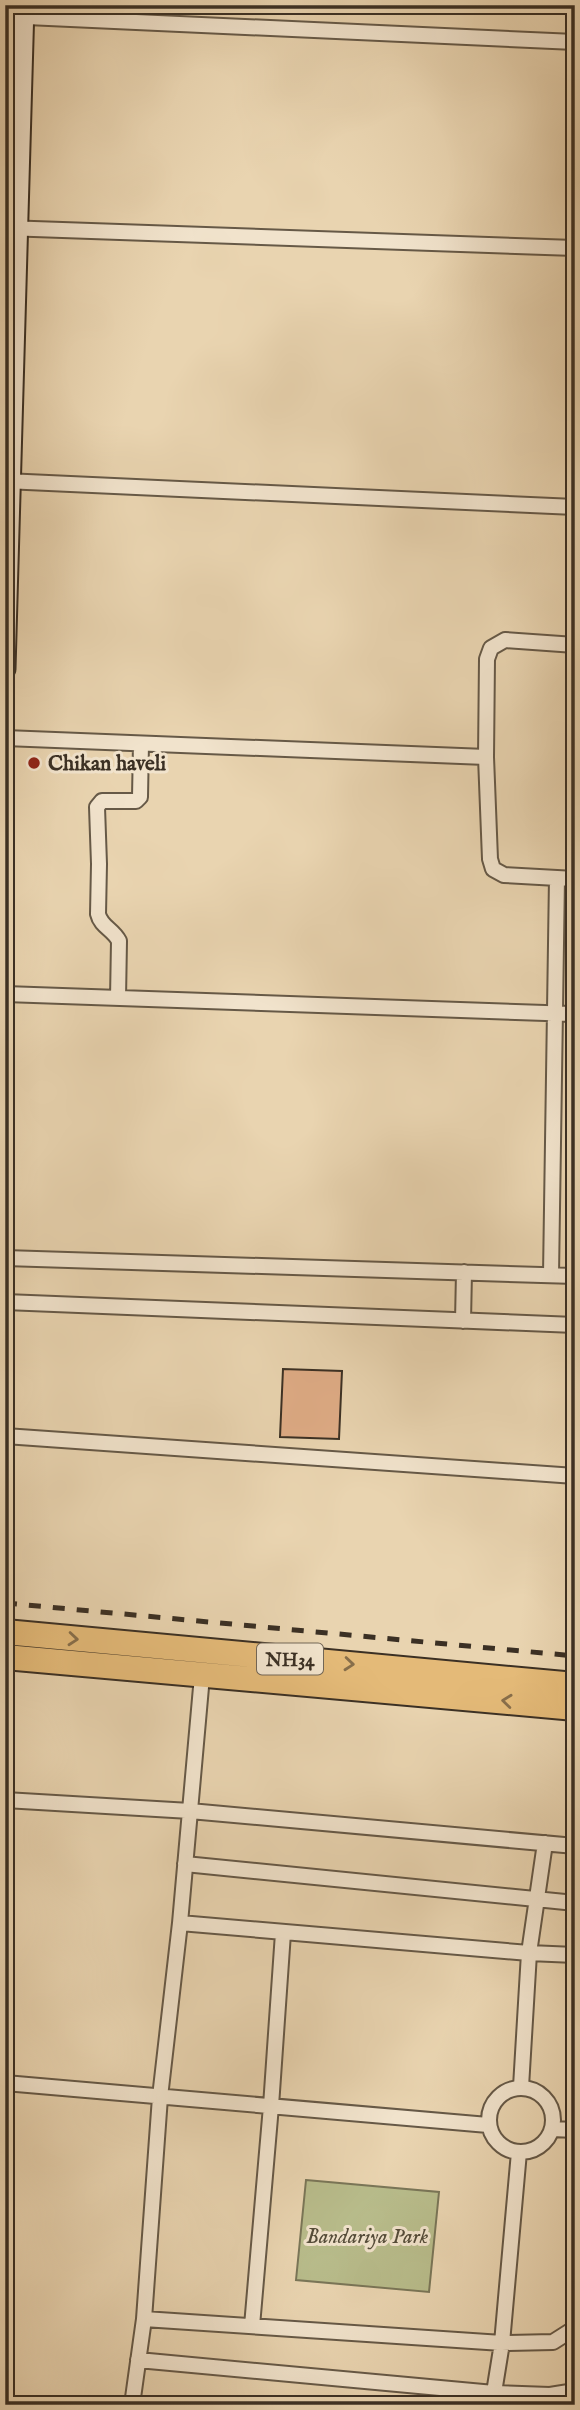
<svg xmlns="http://www.w3.org/2000/svg" width="580" height="2410" font-family="'IM FELL English',serif">
<style>
.green{fill:#b8bc8b;stroke:#7a7658;stroke-width:2}
.building{fill:#dfac86;stroke:#3b3024;stroke-width:2}
.lines{fill:none;stroke-linecap:round;stroke-linejoin:round}
.street-casing{stroke:#665947;stroke-width:18}
.secondary-casing{stroke:#3b3024;stroke-width:23}
.highway-casing{stroke:#3b3024;stroke-width:28}
.street{stroke:#f1e3cc;stroke-width:14}
.secondary{stroke:#f1e3cc;stroke-width:19}
.highway{stroke:#e4ba78;stroke-width:24}
.rail{stroke:#3b3024;stroke-width:5;stroke-dasharray:12 12;stroke-linecap:butt}
.oneway{stroke:#876e4a}
.poi-dot{fill:#8f2418;stroke:#f1e3cc;stroke-width:2.5}
.labels{text-anchor:middle;stroke-width:6;stroke-linejoin:round;paint-order:stroke}
.shield{fill:#f1e3cc;stroke:#726656;stroke-width:2}
.shield-label{font-size:19px;font-weight:bold;fill:#3b3024}
.poi-label{font-size:21px;font-weight:bold;fill:#3b3024;stroke:#f1e3cc;text-anchor:start}
.park-label{font-size:21px;font-style:italic;fill:#544c39;stroke:#f1e3cc}
</style>
<rect width="100%" height="100%" fill="#e9d4b0"/>
<filter id="stains"><feTurbulence type="fractalNoise" baseFrequency=".00286" numOctaves="4"/><feColorMatrix values="0 0 0 0 .2 0 0 0 0 .09 0 0 0 0 .02 0 0 0 .5 -.17"/></filter>
<radialGradient id="worn" r=".72"><stop offset=".6" stop-color="#630" stop-opacity="0"/><stop offset="1" stop-color="#630" stop-opacity=".3"/></radialGradient>
<path class="green" d="M306 2180 439 2192 429 2292 296 2280Z"/>
<path class="building" d="M283 1369 342 1371 339 1439 280 1437Z"/>
<g class="lines">
<g class="street-casing">
<path id="street" d="M5 16 575 42
M5 228 575 248
M5 481 575 507
M575 645 505 640 491 648 487 659 486 757 490 859 493 869 504 875 575 879
M5 738 486 757
M5 994 575 1014
M118 998 119 941C113 929 101 927 98 914L99 864 97 807 102 801H136L140 797 141 744
M5 1258 575 1276
M551 1275 557 878
M5 1302 575 1325
M463 1321 464 1272
M5 1436 575 1476
M5 1800 190 1811 575 1846
M185 1864 575 1903
M180 1923 529 1953 575 1955
M5 2083 488 2125
M521 2087 529 1953 545 1843
M489 2120a32 32 0 1 1 64 0a32 32 0 1 1-64 0Z
M552 2129 575 2130
M144 2319 502 2343 553 2342 575 2328
M252 2326 271 2106 283 1933
M138 2360 494 2393 550 2395 575 2391
M132 2405 144 2319 160 2097 180 1923 202 1676
M492 2405 502 2343 519 2152"/>
</g>
<g class="secondary-casing">
<path id="secondary" d="M5 669 24 5"/>
</g>
<g class="highway-casing">
<path id="highway" d="M5 1632 575 1685
M5 1657 575 1708"/>
</g>
<use href="#street" class="street"/>
<use href="#secondary" class="secondary"/>
<use href="#highway" class="highway"/>
<path class="rail" d="M5 1603 575 1656"/>
</g>
<defs><path id="oneway-chevron" d="M-2-3.5L2.5 0L-2 3.5" fill="none" stroke-width="1.6" stroke-linecap="round" stroke-linejoin="round" transform="scale(1.75)"/></defs>
<g class="oneway">
<use href="#oneway-chevron" transform="translate(73 1639) rotate(5)"/>
<use href="#oneway-chevron" transform="translate(349 1664) rotate(5)"/>
<use href="#oneway-chevron" transform="translate(507 1701) rotate(-174)"/>
</g>
<circle class="poi-dot" cx="34" cy="763" r="7"/>
<g class="labels">
<rect class="shield" x="257" y="1643.5" width="66" height="31" rx="5"/>
<g class="shield-label">
<text x="290" y="1666">NH34</text>
</g>
<g class="poi-label">
<text x="48" y="770">Chikan haveli</text>
</g>
<g class="park-label">
<text x="367" y="2243">Bandariya Park</text>
</g>
</g>
<rect width="580" height="2410" fill="none" stroke="#e9d4b0" stroke-width="28"/>
<rect x="7" y="7" width="566" height="2396" fill="none" stroke="#3b3024" stroke-width="3.5"/>
<rect x="14" y="14" width="552" height="2382" fill="none" stroke="#3b3024" stroke-width="2"/>
<rect width="100%" height="100%" filter="url(#stains)"/>
<rect width="100%" height="100%" fill="url(#worn)"/>
</svg>
